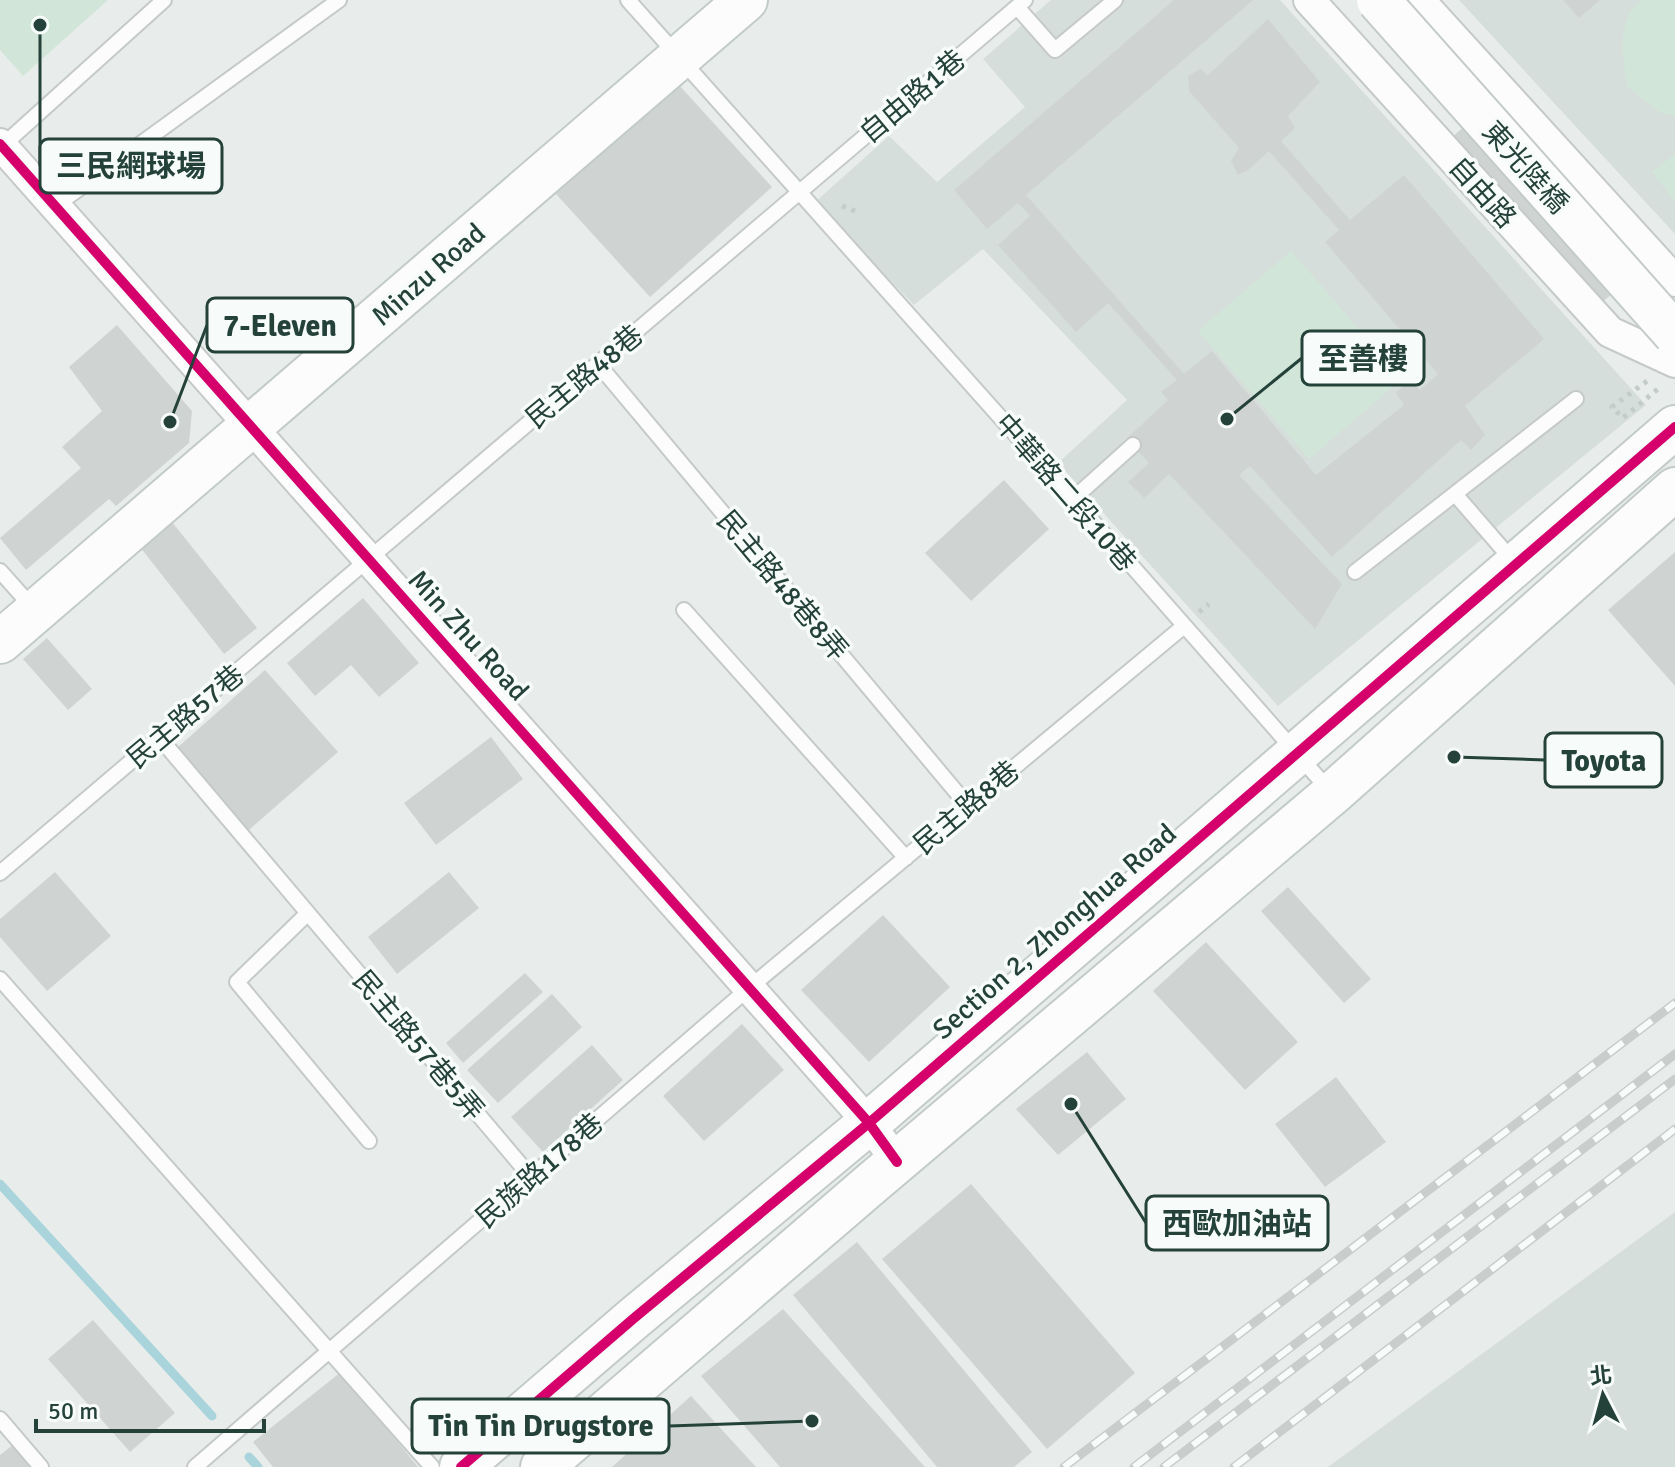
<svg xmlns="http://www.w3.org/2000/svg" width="1675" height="1467" font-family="Signika,'Noto Sans TC',sans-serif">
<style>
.built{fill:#d6dedb}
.green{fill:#d1e6d8}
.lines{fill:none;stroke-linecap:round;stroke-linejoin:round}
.stream{stroke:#a9d4db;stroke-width:9}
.building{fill:#cfd4d2}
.lane-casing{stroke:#c5cac8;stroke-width:18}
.street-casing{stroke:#c5cac8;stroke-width:34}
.secondary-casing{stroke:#c3cbc8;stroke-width:46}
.path{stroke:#c3ccca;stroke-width:5;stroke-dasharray:4 6;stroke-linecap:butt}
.lane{stroke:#fcfcfc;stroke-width:14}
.street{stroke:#fcfcfc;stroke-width:30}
.secondary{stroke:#fcfcfc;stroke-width:42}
.rail-casing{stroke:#c9cdcc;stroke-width:9}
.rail{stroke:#f7fbf9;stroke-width:6;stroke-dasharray:18;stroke-linecap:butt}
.secondary-bridge-casing{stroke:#c3cbc8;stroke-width:46;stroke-linecap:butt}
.secondary-bridge{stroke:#fcfcfc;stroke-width:42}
.cycleway-casing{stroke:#f7fbf9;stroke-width:15}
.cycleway{stroke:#d6006c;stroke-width:10}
.labels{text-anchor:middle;stroke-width:7;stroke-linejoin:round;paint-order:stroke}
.street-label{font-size:28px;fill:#24423a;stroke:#f7fbf9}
.leader{fill:none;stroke:#24423a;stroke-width:3}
.callout-dot{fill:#24423a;stroke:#f7fbf9;stroke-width:3}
.callout{fill:#f7fbf9;stroke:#24423a;stroke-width:3}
.callout-label{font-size:30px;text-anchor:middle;font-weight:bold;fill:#24423a}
</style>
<rect width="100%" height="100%" fill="#e8edeb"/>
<path class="built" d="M1051 0H1280L1646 405 1278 706 1058 463 1127 400 983 249 914 305 815 202 889 136 937 182 1025 107 983 59Z
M1459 0H1675V234Z
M1675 1212V1467H1328Z"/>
<path class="green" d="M0 0H108L23 76 0 50Z
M1641 0H1675V116L1661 113 1628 87C1622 58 1616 21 1641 0Z
M1675 154V201L1652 172Z
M1291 251 1402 379 1309 459 1198 331Z"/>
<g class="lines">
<path class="stream" d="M0 1184 212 1416
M249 1457 258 1467"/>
</g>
<path class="building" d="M1174 0H1253L1026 195 1184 374 1212 351 1316 475 1404 405 1396 393 1409 380 1420 390 1438 374 1325 242 1339 230 1269 151 1247 171 1238 175 1231 161 1239 148 1189 91 1188 76 1200 69 1208 75 1268 19 1320 82 1288 116 1295 128 1281 141 1350 220 1404 175 1544 339 1465 406 1485 435 1471 450 1461 440 1332 557 1250 466 1239 475 1342 584 1315 629 1169 474 1144 498 1128 482 1149 463 1126 439 1168 400 1161 392 1177 380 1108 303 1076 332 998 245 1030 216 1018 203 987 229 954 190Z
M1563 0H1600L1579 18Z
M678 84 772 187 650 297 556 194Z
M1495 99 1643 266 1598 306 1450 139Z
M117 325 192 411 189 443 116 506 109 499 26 570 0 538 81 468 62 447 102 411 69 367Z
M1004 480 1049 529 971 601 925 553Z
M172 522 257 628 224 654 140 547Z
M1675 552V686L1608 610Z
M363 598 419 663 379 697 351 665 315 696 287 663Z
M47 638 92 689 68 710 23 659Z
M265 670 338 752 249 830 177 748Z
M491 737 523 779 436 845 404 803Z
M55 872 111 936 47 991 0 937V919Z
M449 872 479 908 397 974 368 937Z
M1288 887 1371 979 1344 1003 1261 911Z
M883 915 950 987 869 1062 801 990Z
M1206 942 1298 1042 1245 1090 1153 991Z
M525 973 543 992 463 1063 446 1043Z
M552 994 582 1027 498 1103 467 1070Z
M742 1024 784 1070 704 1141 663 1096Z
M592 1045 623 1080 543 1152 511 1117Z
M1087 1052 1126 1099 1058 1155 1016 1109Z
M1336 1077 1386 1142 1325 1187 1275 1124Z
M971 1184 1135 1373 1047 1449 882 1259Z
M857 1242 1032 1452 1014 1467H937L793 1295Z
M783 1309 925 1467H780L701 1376Z
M93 1320 175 1413 130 1452 48 1359Z
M341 1372 418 1467H273L253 1442Z
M691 1396 756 1467H612Z
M14 1444 32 1467H0V1455Z"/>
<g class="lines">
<g class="lane-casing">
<path id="lane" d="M628 0 1073 499 1329 790
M1017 7 1055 50 1115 0
M1 147 164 0
M55 206 339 0
M598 364 968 806
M1455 494 1513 561
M1073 499 1133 445
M0 571 33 608
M1355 572 1576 399
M684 610 906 858
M159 737 531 1177
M0 873 1025 0
M308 913 237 982 369 1141
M0 979 432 1467
M0 1419 41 1467
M195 1467 749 988 1184 626"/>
</g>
<g class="street-casing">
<path id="street" d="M1309 0 1610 332 1675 362
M1419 0 1675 281
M0 144 869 1123 897 1162"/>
</g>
<g class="secondary-casing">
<path id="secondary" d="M0 642 746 0
M461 1467 633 1319 869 1123 1675 427
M542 1467 872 1183 1332 794 1675 489"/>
</g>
<path class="path" d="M842 206 855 211
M1647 381 1612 407 1623 418 1659 388
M1199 612 1209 604"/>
<use href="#lane" class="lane"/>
<use href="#street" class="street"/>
<use href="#secondary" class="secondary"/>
<g class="rail-casing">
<path id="rail" d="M1064 1467 1675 1003
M1134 1467 1675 1054
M1164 1467 1675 1079
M1234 1467 1675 1129"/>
</g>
<use href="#rail" class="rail"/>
<g class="secondary-bridge-casing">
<path id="secondary-bridge" d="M1378 0 1675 334"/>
</g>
<use href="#secondary-bridge" class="secondary-bridge"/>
<g class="cycleway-casing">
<path id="cycleway" d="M0 144 869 1123 897 1162
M461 1467 633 1319 869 1123 1675 427"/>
</g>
<use href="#cycleway" class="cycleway"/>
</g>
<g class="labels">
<g class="street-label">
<text transform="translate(912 96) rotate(-40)" y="10">自由路1巷</text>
<text transform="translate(1526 167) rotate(48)" y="10">東光陸橋</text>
<text transform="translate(1483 192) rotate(48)" y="10">自由路</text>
<text transform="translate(428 274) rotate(-41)" y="10">Minzu Road</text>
<text transform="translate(584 376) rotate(-40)" y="10">民主路48巷</text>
<text transform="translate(1066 492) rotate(49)" y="10">中華路二段10巷</text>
<text transform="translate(783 585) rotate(50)" y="10">民主路48巷8弄</text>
<text transform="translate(469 635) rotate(48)" y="10">Min Zhu Road</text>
<text transform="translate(185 716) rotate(-40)" y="10">民主路57巷</text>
<text transform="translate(966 807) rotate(-40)" y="10">民主路8巷</text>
<text transform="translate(1054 931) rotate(-41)" y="10">Section 2, Zhonghua Road</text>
<text transform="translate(419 1045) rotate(50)" y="10">民主路57巷5弄</text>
<text transform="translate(539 1170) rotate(-41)" y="10">民族路178巷</text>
</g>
</g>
<path class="leader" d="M40 25L40 166M170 422L207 325M1227 419L1302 358M1454 757L1545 760M1071 1104L1146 1223M812 1421L669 1426"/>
<g class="callout-dot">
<circle cx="40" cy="25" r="8"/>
<circle cx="170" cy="422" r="8"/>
<circle cx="1227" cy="419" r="8"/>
<circle cx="1454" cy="757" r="8"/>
<circle cx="1071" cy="1104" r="8"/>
<circle cx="812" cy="1421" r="8"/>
</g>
<g class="callout">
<rect x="40" y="139" width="182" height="54" rx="8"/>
<rect x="207" y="298" width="146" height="54" rx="8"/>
<rect x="1302" y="331" width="122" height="54" rx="8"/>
<rect x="1545" y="733" width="117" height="54" rx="8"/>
<rect x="1146" y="1196" width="182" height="54" rx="8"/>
<rect x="412" y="1399" width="257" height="54" rx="8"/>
</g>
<g class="callout-label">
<text x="131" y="176">三民網球場</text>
<text x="280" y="336">7-Eleven</text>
<text x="1363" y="369">至善樓</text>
<text x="1604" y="771">Toyota</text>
<text x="1237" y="1234">西歐加油站</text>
<text x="541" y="1436">Tin Tin Drugstore</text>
</g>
<g transform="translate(1603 1395) rotate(354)" stroke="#f7fbf9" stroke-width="6" paint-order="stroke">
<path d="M0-6L14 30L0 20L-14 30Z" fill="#24423a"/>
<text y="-12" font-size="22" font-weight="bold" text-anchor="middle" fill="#24423a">北</text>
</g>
<path d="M36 1419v12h228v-12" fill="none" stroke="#24423a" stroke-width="4"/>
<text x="48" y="1419" font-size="24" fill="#24423a" stroke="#f7fbf9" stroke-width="6" paint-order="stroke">50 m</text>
</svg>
